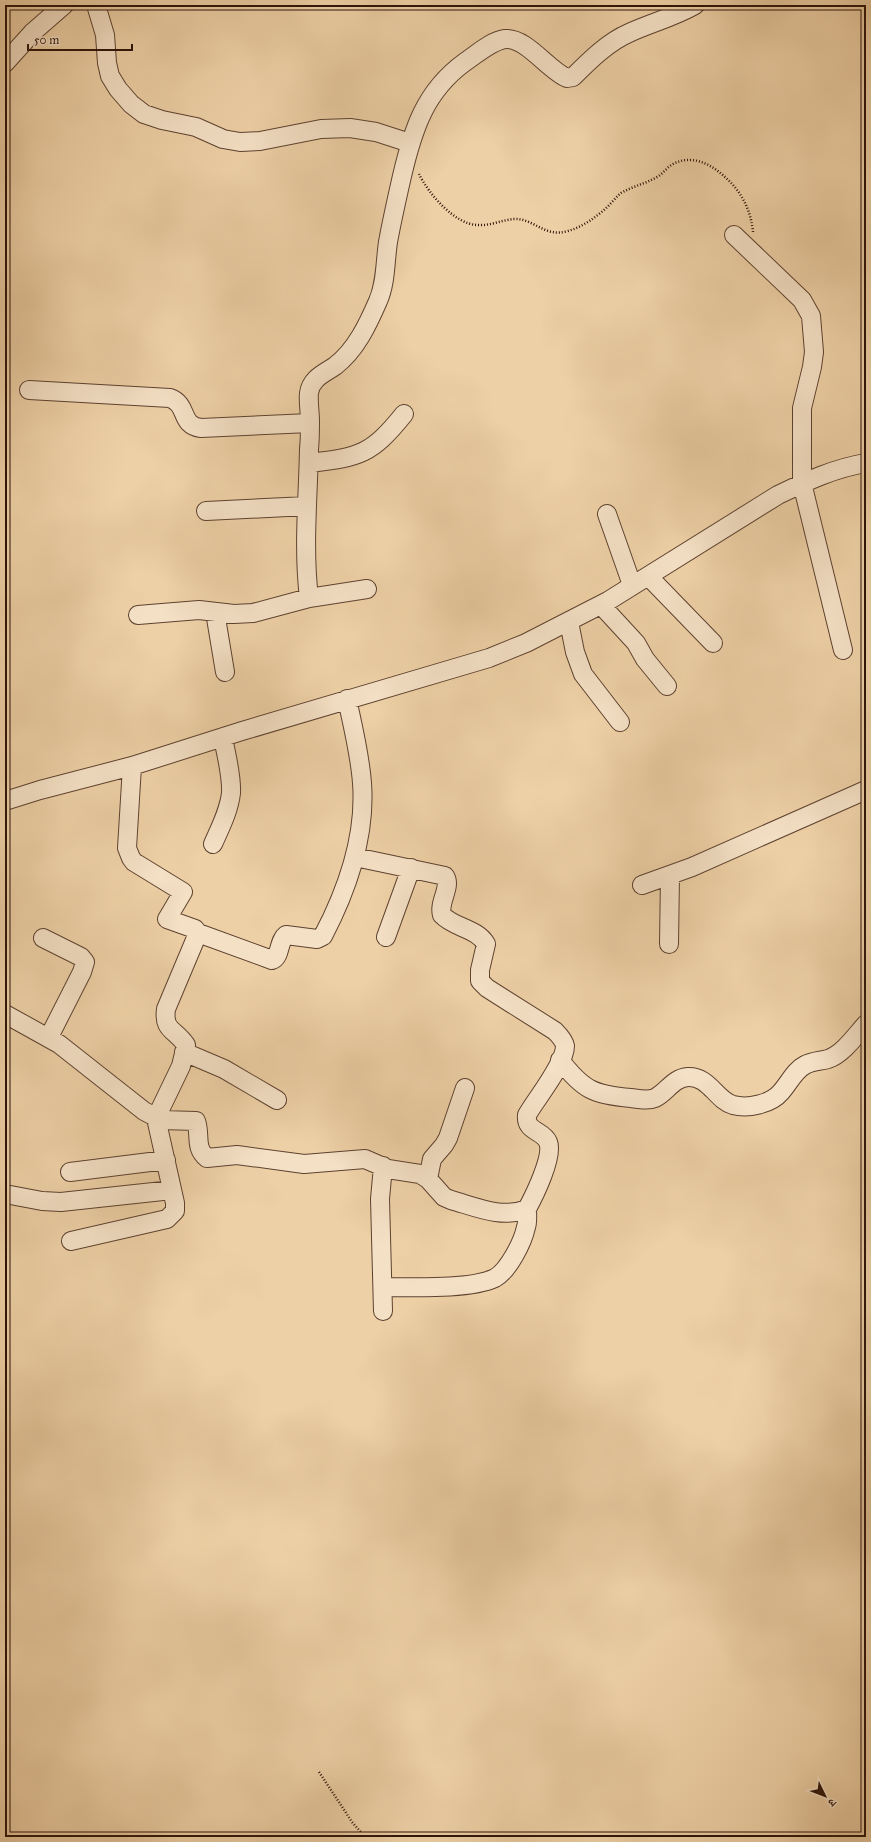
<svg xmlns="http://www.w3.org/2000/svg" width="871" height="1842" font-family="'IM FELL Great Primer','Noto Serif Devanagari',serif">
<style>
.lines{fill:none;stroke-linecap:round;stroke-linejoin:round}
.minor-casing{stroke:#5d4230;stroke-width:20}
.path{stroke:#2d1309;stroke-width:2.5;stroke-dasharray:1 2;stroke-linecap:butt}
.minor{stroke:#f4e0c5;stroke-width:18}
</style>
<rect width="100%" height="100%" fill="#eed0a6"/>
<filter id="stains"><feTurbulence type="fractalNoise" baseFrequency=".005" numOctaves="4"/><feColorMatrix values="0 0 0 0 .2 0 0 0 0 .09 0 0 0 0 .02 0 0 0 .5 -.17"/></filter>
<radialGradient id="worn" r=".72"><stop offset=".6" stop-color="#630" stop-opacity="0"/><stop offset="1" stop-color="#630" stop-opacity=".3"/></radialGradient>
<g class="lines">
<g class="minor-casing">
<path id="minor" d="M96 5 105 35 107 63 110 76 118 89 131 104 144 114 162 120 196 127 223 139 240 142 260 141 321 129 350 128 376 132 410 143
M5 63 33 32 64 5
M734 235 802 300 811 316 814 352 812 367 802 408V483L843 650
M29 390 170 398C189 405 179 425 201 428L310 423
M309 463C360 457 371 455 404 414
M206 511 307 506
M607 514 632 585
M648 576 713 643
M309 598C303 549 308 499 309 449 310 440 310 430 310 421 310 412 308 402 309 393 311 378 325 373 335 366 356 350 368 324 378 301 386 283 385 262 388 242 392 220 397 198 402 176 413 129 425 91 465 62 477 54 491 41 505 39 526 37 548 70 567 78L573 77C589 61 608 42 629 33 651 23 674 17 695 5
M601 605 636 643 645 659 667 686
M215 612 225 672
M138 615 199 610 234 614 253 613 309 598 367 589
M569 622 575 652 583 674 620 722
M5 801 40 790 132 766 242 731 489 658 526 643 608 601 778 495C807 481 835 468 866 463
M213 844C220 828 229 811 231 793 232 775 226 755 223 737
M642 885 692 867 866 790
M198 933 272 960C281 957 278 941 286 935L317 939 323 936C347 890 366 835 362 783 360 755 353 727 347 699
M386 937 411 868
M43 938 81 957 85 962 82 972 49 1037
M669 944 670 875
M5 1014 59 1044 144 1111 161 1120 196 1121C201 1134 194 1148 207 1158L237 1155 304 1164 365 1159 388 1169 420 1174 428 1179 444 1197 451 1200C476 1207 502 1219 527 1209 534 1196 554 1156 548 1142 543 1130 525 1132 527 1115 536 1099 565 1064 565 1046 564 1040 559 1035 555 1031L487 988 480 981V970L486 944C477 928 454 928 442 915 438 902 452 887 445 876L355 857
M184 1052 224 1069 277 1100
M560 1060C583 1090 594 1095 631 1098 639 1099 648 1101 655 1098 667 1092 673 1078 688 1077 709 1076 716 1100 733 1105 748 1109 771 1104 781 1092 789 1083 795 1070 805 1065 812 1061 821 1061 828 1059 843 1054 856 1035 866 1024
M383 1166 380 1199 383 1311
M70 1172 166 1160
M428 1179 432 1159 444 1145 448 1138 465 1088
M5 1194 42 1201 61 1202 172 1190
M71 1241 167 1219 175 1211V1203L156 1118 181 1066 186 1045C175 1029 163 1031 166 1009L198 933 195 929 167 919 183 892 134 862 131 858 127 848 132 766
M383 1287C411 1287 470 1290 495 1278 508 1271 523 1242 526 1227 528 1222 527 1215 527 1209"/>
</g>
<path class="path" d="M419 174C428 193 455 225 478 225 490 226 502 220 514 219 534 218 544 238 568 231 582 227 593 219 604 210 610 205 615 198 621 193 633 186 645 184 657 177 663 174 667 167 673 164 692 154 711 164 725 177 741 191 751 210 753 232
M319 1772 352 1822 365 1837"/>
<use href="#minor" class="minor"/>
</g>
<rect width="871" height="1842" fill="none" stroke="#eed0a6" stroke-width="20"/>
<rect x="6" y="6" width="859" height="1830" fill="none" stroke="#2d1309" stroke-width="2"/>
<rect x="10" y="10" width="851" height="1822" fill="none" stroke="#2d1309"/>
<g transform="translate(825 1796) rotate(133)" stroke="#f4e0c5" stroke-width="3" paint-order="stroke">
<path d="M0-3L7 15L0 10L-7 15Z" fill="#2d1309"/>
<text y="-6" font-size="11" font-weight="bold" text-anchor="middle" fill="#2d1309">उ</text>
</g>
<path d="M28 44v6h104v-6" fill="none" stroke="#2d1309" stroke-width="2"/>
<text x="34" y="44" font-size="12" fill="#2d1309" stroke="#f4e0c5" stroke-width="3" paint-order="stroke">50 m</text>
<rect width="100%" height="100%" filter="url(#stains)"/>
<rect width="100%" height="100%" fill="url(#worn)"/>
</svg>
